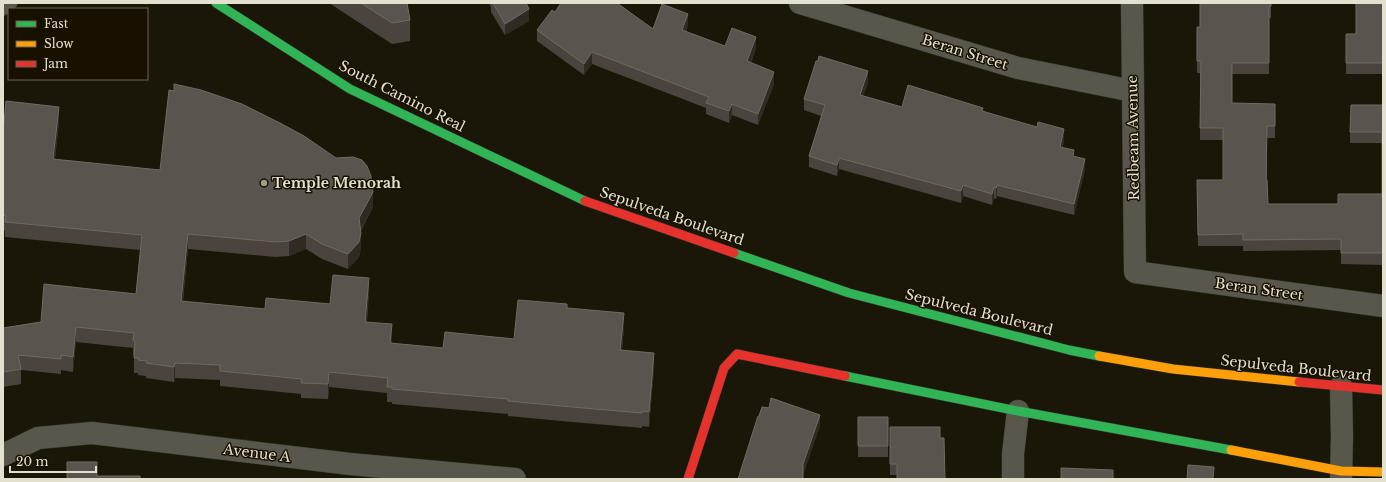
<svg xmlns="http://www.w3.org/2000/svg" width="1386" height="482" font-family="'Libre Baskerville',serif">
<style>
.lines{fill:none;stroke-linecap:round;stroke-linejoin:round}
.lane-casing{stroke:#36332a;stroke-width:12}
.street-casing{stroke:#36332a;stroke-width:23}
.fast-casing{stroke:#36332a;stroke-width:10}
.slow-casing{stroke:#36332a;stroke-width:10}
.jam-casing{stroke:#36332a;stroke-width:10}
.lane{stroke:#59574b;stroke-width:11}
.street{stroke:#59574b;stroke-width:22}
.fast{stroke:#30b455;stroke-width:9}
.slow{stroke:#ff9f0a;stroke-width:9}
.jam{stroke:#e5322d;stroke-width:9}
.wall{fill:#4a433e}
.shaded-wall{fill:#302a22}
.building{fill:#5a544e;stroke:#706a62}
.poi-dot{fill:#9d9a8a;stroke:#181100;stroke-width:1.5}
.labels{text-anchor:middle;stroke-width:3;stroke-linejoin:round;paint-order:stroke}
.street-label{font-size:14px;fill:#e4e0cf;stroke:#181100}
.poi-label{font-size:14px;font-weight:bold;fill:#e4e0cf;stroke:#181100;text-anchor:start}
</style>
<rect width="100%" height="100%" fill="#1a1709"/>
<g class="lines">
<g class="lane-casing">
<path id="lane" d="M3 10 12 3"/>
</g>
<g class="street-casing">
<path id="street" d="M800 3 1018 68 1133 91
M1132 3 1135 272 1383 306
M3 455 38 438 92 433 350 464 515 479
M1013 479V454L1018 411
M1341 479 1342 437 1341 386"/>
</g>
<g class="fast-casing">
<path id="fast" d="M216 3 350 89 585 201
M734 253 849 293 1069 350 1099 356
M845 376 1018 411 1231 450"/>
</g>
<g class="slow-casing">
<path id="slow" d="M1099 356 1173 369 1299 382
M1231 450 1341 471 1383 472"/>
</g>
<g class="jam-casing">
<path id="jam" d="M585 201 734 253
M1299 382 1383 390
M688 479 724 368 737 354 845 376"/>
</g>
<use href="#lane" class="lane"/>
<use href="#street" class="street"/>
<use href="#fast" class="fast"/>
<use href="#slow" class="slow"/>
<use href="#jam" class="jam"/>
</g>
<path class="wall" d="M329 3H407L410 20V41L392 44Z
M489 3H526L529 21 505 35 491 12V7Z
M1271 3V18H1269V74H1232V103L1275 104V138H1267V180L1268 204H1338L1382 194V143H1350V132L1383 105V265L1341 264V250L1243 251V246H1198L1197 180H1223V140H1200V73H1197V27H1200Z
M1383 3V74H1346V34H1356Z
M688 25 686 32 725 46 756 48 751 63 774 84 758 125 732 115 729 123 706 114V108L592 64 584 75 537 41V30L653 29Z
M868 83 863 96 902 107 983 111 1064 141 1062 148 1074 156 1085 170 1074 215 997 196 996 199 994 198 992 205 963 196 961 203 839 169 837 176 809 167V156L821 116 804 110V99Z
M59 122 55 159 373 207 361 231V248L359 257 348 269 322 259 306 249 289 256 276 257 188 249 183 301 265 309 330 304 369 293 367 322 392 339V343L443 348 514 339 567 308 624 328 622 350 654 368 649 427 642 426V428L572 422 508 416V414L392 404V402H387V393L329 387 328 399 301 398V394L220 386V380L175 378 174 382 146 378V376L138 375V373H134V356L133 355V348L76 342 73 372 61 370V374L21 370V384L3 387V328L41 322 136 294 140 250 5 237V231L3 230V134Z
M858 417H888V457H858Z
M890 427 940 438 897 475H890Z"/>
<path class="shaded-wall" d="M529 9V21L505 35V24Z
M688 14V25L682 42V30Z
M756 37V48L747 73V61Z
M592 52V64L584 75V64Z
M868 71V83L860 106V95Z
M774 72V84L758 125V114Z
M732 104V115L729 123V111Z
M59 107V122L53 174V159Z
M1064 129V141L1060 159V147Z
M839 158V169L837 176V165Z
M1085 159V170L1074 215V204Z
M963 185V196L961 203V191Z
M997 185V196L996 199V188Z
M994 187V198L992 205V194Z
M373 192V207L359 233V218Z
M361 233V248L359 257 348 269V254Z
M188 234V249L181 316V301Z
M306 234V249L289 256V241Z
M369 278V293L365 337V322Z
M624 313V328L620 365V350Z
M392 324V339L390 358V343Z
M76 327V342L73 372V357Z
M654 353V368L649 427V412Z
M175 363V378L174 382V367Z
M329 372V387L328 399V384Z
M820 415V426L803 476V464Z"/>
<path class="building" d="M361 3H407L410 20 392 23Z
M493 3H526L529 9 505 24Z
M561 3H617L653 29 662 4 688 14 682 30 725 46 732 28 756 37 747 61 774 72 758 114 732 104 729 111 706 103 709 97 592 52 584 64 537 30 552 10 555 12Z
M1200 3H1271V6H1269V63H1232V103L1275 104V126H1267L1266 180H1267L1268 204H1338V194H1382V132H1350L1351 105H1383V253H1341V239L1243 240V234L1198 235 1197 180H1223V128H1200L1201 61H1197V27H1200Z
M1356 3H1383V63H1346V34H1356Z
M819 56 868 71 860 95 902 107 908 85 983 108 982 111 1037 127 1038 122 1064 129 1060 147 1074 150 1073 156 1085 159 1074 204 997 185 996 188 994 187 992 194 963 185 961 191 839 158 837 165 809 156 825 105 804 99 816 61H818Z
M174 84 201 90 242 104 280 123 304 136 336 158 353 157 362 160 367 166 371 176 373 192 359 218 361 233 359 242 348 254 322 244 306 234 289 241 276 242 188 234 181 301 265 309 266 298 330 304 333 275 369 278 365 322 392 324 390 343 443 348 445 332 514 339 518 300 567 304V308L624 313 620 350 654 353 649 412 642 411V413L572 407 508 401V399L392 389V387H387L388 378 329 372 328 384 301 383 302 379 220 371V365L175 363 174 367 146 363 147 361 138 360 139 358H134L135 341 133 340 134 333 76 327 73 357 61 355V359L18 355 21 369 3 372V328L41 322 44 284 136 294 142 235 5 222 6 216 3 215V134L6 101 59 107 53 159 160 170 169 90 174 91Z
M771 398 820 415 803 464V479H738L758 416H759L762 407 769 408Z
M858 417H888V446H858Z
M890 427H940V438H944L945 479H897V464H890Z
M67 462H97V476H140V479H67Z
M1188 465 1214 467 1213 479H1187Z
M1061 468 1113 470V479H1061Z"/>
<circle class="poi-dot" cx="264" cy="183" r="4"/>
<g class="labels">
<g class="street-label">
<text transform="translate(965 52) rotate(17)" y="5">Beran Street</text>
<text transform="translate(402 96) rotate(27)" y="5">South Camino Real</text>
<text transform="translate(1133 138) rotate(-91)" y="5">Redbeam Avenue</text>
<text transform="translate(672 216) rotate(19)" y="5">Sepulveda Boulevard</text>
<text transform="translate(1259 289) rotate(8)" y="5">Beran Street</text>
<text transform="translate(979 312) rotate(14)" y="5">Sepulveda Boulevard</text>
<text transform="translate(1296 368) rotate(6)" y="5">Sepulveda Boulevard</text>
<text transform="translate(257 453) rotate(7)" y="5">Avenue A</text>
</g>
<g class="poi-label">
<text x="272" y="188">Temple Menorah</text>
</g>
</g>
<rect width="1386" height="482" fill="none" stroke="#e4e0cf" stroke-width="8"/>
<rect x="8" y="8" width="140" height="72" fill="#181100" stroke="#6a6453"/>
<rect x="16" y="21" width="20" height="6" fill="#30b455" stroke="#6a6453"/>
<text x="44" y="28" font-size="12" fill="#e4e0cf">Fast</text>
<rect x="16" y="41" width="20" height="6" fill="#ff9f0a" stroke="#6a6453"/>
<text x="44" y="48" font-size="12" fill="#e4e0cf">Slow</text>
<rect x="16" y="61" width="20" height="6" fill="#e5322d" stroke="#6a6453"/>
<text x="44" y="68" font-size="12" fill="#e4e0cf">Jam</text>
<path d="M10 466v6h86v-6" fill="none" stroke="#e4e0cf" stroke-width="2"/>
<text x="16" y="466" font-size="12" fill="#e4e0cf" stroke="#181100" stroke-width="3" paint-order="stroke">20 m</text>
</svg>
